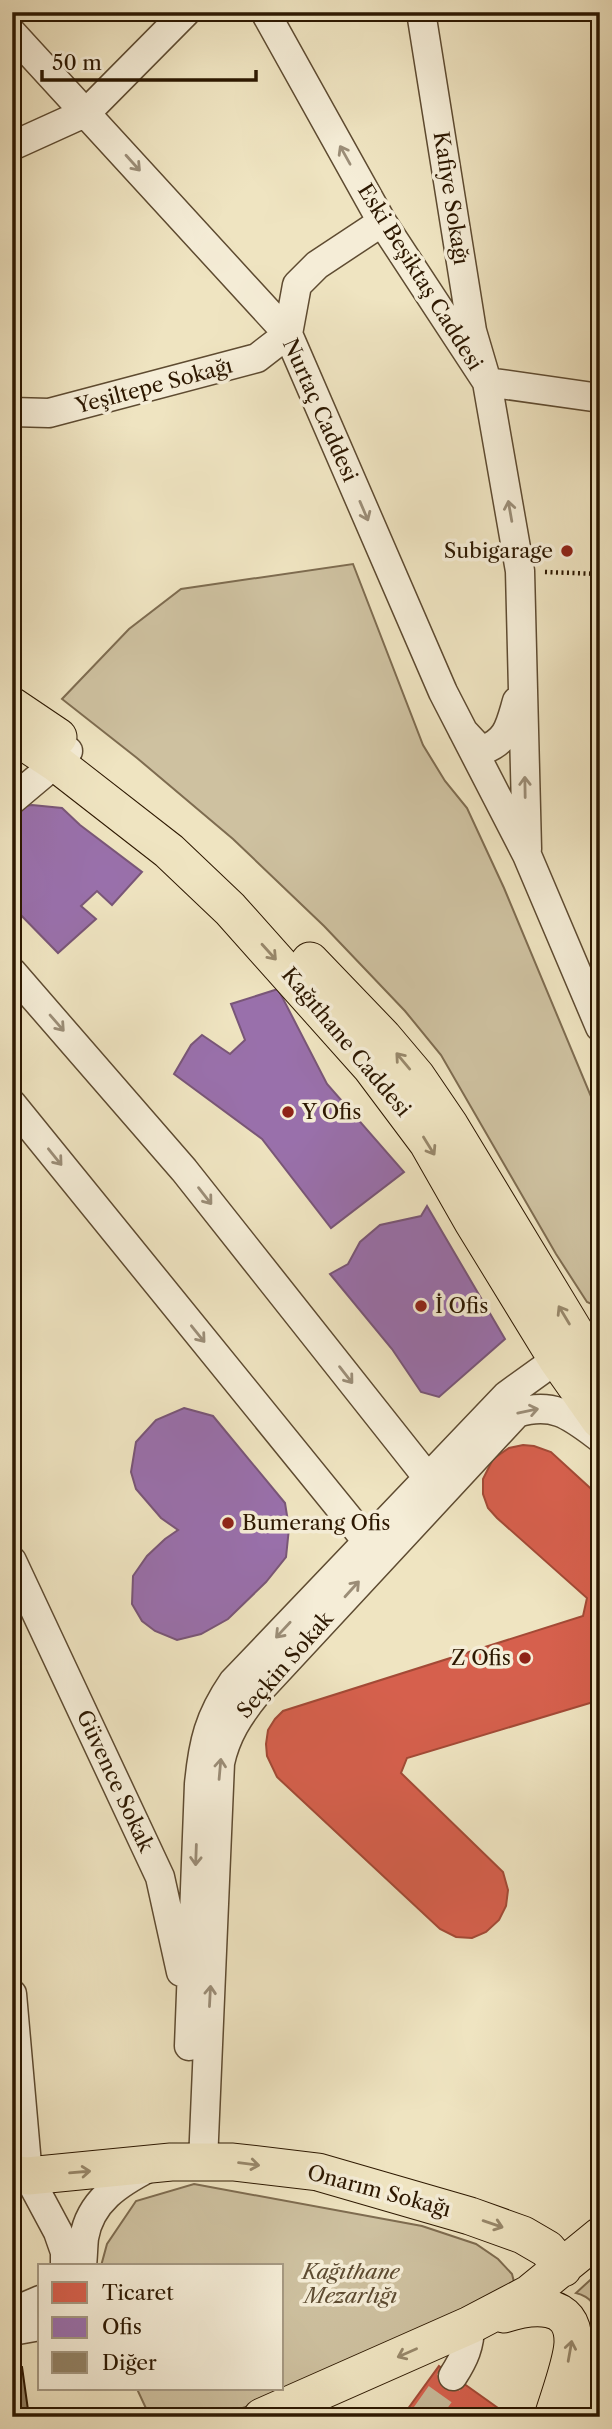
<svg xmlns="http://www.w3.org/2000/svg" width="612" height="2429" font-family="'Libre Caslon Text',serif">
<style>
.green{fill:#cec1a0;stroke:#7e6c50;stroke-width:2}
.shops{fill:#d6604d;stroke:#a34a36;stroke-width:2}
.offices{fill:#9970ab;stroke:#795678;stroke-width:2}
.building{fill:#928265;stroke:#2d1801;stroke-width:2}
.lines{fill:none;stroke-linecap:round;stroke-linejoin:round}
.minor-tunnel{stroke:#c8bb9b;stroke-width:28;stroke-dasharray:28 14;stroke-linecap:butt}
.minor-casing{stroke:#5e4b31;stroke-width:31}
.major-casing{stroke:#2d1801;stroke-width:39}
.path{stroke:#2d1801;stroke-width:4.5;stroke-dasharray:2 3.5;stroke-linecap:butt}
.minor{stroke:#f5edd7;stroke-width:28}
.major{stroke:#efe4c1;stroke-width:37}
.oneway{stroke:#9b8d77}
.oneway2{stroke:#98886b}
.poi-dot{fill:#8f2418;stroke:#f5edd7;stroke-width:2.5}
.labels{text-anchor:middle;stroke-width:7;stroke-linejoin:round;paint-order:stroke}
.street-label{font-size:21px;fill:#2d1801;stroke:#f5edd7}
.poi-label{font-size:21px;fill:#2d1801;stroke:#f5edd7;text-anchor:start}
.park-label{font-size:21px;font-style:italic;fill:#5d4b31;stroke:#f5edd7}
</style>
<rect width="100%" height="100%" fill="#efe4c1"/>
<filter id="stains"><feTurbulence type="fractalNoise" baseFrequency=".00286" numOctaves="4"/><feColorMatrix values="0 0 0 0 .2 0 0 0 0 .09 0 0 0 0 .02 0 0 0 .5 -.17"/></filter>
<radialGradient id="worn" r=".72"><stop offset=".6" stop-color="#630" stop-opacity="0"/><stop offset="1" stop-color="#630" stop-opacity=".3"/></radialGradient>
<path class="green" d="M353 564 423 745 445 781 467 808 504 888 600 1118V1308L587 1302 556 1254 441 1055 405 1011 324 926 233 839 137 758 62 699 129 629 181 589Z
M194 2184 422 2226 476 2244 498 2259 512 2274 515 2286 249 2406 213 2417H150L137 2389H282V2266H101L107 2244 136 2201Z
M600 2271V2319L599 2320C596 2305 591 2297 576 2293Z"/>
<path class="shops" d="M523 1445 534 1446 551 1452 600 1497V1700L407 1758 401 1773 503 1872 508 1890 506 1906 499 1920 486 1932 472 1938 456 1937 440 1929 277 1777 267 1756 266 1744 268 1730 275 1719 283 1711 583 1616 587 1598 497 1518 488 1508 483 1494V1479L493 1459 509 1448Z
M439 2366 498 2408 492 2417H402Z"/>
<path class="offices" d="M32 805 62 808 80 825 142 872 112 905 97 891 81 906 96 919 58 953 12 906V808Z
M278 989 327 1084 404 1172 331 1228 262 1139 174 1074 191 1045 202 1035 230 1054 245 1040 231 1004Z
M427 1206 505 1339 439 1397 421 1392 392 1349 330 1274 348 1264 360 1242 380 1225 421 1216Z
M184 1408 213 1416 285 1503 289 1528 286 1557 266 1582 228 1619 201 1634 177 1640 155 1631 142 1621 132 1604 133 1576 147 1556 165 1539 178 1530 161 1518 136 1489 131 1472 136 1442 156 1420Z"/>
<path class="building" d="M22 2367 29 2417H12V2368Z"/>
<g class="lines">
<path class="minor-tunnel" d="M424 2417 453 2376"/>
<g class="minor-casing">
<path id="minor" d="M265 12 382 222 487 382 520 571 527 849
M421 12 472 331 487 382 600 398
M12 33 288 334 443 692 527 855 600 1027
M12 146 87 112 186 12
M12 412 49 413 257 358 288 334 297 285 317 265 382 222
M463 731 476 745 483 750C508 741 510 725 517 701
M12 800 56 763 68 751
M12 972 184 1170 428 1478
M12 1104 379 1556
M12 1561 160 1877 181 1972
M12 1994 28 2176 58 2232 65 2252V2266
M189 2046 199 1784C203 1742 209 1717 233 1682L507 1395 557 1359
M203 2162 220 1763C226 1735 239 1715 257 1693L517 1413C554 1401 572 1417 600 1438
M82 2266C83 2257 83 2247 84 2238 90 2201 119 2183 150 2167
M12 2312 40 2300
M12 2331 40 2326
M453 2376C464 2359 470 2346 470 2325"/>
</g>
<g class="major-casing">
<path id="major" d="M12 706 58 737
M12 734 56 763 169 851 230 909 371 1067 428 1143 473 1222 557 1359 600 1420
M310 961 383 1037 416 1076 450 1126 600 1374
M12 2174 28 2176 171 2162H233L318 2172 470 2216 523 2235 547 2249 563 2268
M504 2314C532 2305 574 2300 573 2343 572 2363 559 2397 553 2417
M262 2417 470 2325 529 2294 600 2236
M579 2417 600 2366"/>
</g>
<path class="path" d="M545 572 600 574"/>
<use href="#minor" class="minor"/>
<use href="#major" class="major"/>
</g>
<defs><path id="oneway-shaft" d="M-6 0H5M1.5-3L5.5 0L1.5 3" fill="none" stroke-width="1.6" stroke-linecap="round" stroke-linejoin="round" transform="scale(1.75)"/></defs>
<g class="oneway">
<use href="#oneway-shaft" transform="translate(345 155) rotate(-119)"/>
<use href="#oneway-shaft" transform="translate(133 163) rotate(48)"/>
<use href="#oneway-shaft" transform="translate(364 511) rotate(67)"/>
<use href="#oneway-shaft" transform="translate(510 511) rotate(-100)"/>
<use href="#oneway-shaft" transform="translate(525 787) rotate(-91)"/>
<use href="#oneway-shaft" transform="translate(57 1023) rotate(49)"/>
<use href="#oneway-shaft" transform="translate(55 1157) rotate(51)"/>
<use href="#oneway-shaft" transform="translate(205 1196) rotate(52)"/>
<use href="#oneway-shaft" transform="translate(198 1334) rotate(51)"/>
<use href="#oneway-shaft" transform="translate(346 1375) rotate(52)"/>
<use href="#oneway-shaft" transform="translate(528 1411) rotate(-12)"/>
<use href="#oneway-shaft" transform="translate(352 1589) rotate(-48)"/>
<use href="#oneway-shaft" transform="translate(283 1630) rotate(133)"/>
<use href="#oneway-shaft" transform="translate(220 1769) rotate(-85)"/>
<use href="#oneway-shaft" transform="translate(196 1855) rotate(92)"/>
<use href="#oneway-shaft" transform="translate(210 1996) rotate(-87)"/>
</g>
<g class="oneway2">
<use href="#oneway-shaft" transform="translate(269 952) rotate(48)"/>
<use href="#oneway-shaft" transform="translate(403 1061) rotate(-130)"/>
<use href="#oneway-shaft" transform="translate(429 1146) rotate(58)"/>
<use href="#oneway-shaft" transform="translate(564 1315) rotate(-121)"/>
<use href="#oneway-shaft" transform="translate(249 2164) rotate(7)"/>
<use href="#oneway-shaft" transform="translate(80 2172) rotate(-5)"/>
<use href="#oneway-shaft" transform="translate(493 2224) rotate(19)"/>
<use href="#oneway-shaft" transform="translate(570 2351) rotate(-80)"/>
<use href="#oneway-shaft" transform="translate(407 2353) rotate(156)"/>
</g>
<g class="poi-dot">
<circle cx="567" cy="551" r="7"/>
<circle cx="288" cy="1112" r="7"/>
<circle cx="421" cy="1306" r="7"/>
<circle cx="228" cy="1523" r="7"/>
<circle cx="525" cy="1658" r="7"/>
</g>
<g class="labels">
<g class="street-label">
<text transform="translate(451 198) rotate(81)" y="7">Kafiye Sokağı</text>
<text transform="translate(420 277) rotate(58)" y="7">Eski Beşiktaş Caddesi</text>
<text transform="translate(154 386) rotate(-15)" y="7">Yeşiltepe Sokağı</text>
<text transform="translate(320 410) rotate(66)" y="7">Nurtaç Caddesi</text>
<text transform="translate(346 1042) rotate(50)" y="7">Kağıthane Caddesi</text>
<text transform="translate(285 1665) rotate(-49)" y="7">Seçkin Sokak</text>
<text transform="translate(115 1781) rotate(65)" y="7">Güvence Sokak</text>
<text transform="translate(379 2191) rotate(15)" y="7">Onarım Sokağı</text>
</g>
<g class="poi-label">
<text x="553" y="558" text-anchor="end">Subigarage</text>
<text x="302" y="1119">Y Ofis</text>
<text x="435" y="1313">İ Ofis</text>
<text x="242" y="1530">Bumerang Ofis</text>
<text x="511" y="1665" text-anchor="end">Z Ofis</text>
</g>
<g class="park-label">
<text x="351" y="2279">Kağıthane<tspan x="351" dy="24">Mezarlığı</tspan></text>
</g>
</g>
<rect width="612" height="2429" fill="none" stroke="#efe4c1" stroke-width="42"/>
<rect x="14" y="14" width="584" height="2401" fill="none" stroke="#2d1801" stroke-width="3.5"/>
<rect x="21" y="21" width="570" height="2387" fill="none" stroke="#2d1801" stroke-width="2"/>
<rect x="38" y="2264" width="245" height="126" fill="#f5edd7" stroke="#a59881" stroke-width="2"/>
<rect x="52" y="2282" width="35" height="21" fill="#d6604d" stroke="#a59881" stroke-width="2"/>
<text x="102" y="2300" font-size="21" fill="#2d1801">Ticaret</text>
<rect x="52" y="2317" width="35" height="21" fill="#9970ab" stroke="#a59881" stroke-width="2"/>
<text x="102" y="2334" font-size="21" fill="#2d1801">Ofis</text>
<rect x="52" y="2352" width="35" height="21" fill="#928265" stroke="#a59881" stroke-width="2"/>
<text x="102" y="2370" font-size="21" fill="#2d1801">Diğer</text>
<path d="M42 70v10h214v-10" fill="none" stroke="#2d1801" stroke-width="3.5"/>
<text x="52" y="70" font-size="21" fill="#2d1801" stroke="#f5edd7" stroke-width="5" paint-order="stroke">50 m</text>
<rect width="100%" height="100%" filter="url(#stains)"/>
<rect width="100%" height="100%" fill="url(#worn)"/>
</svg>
